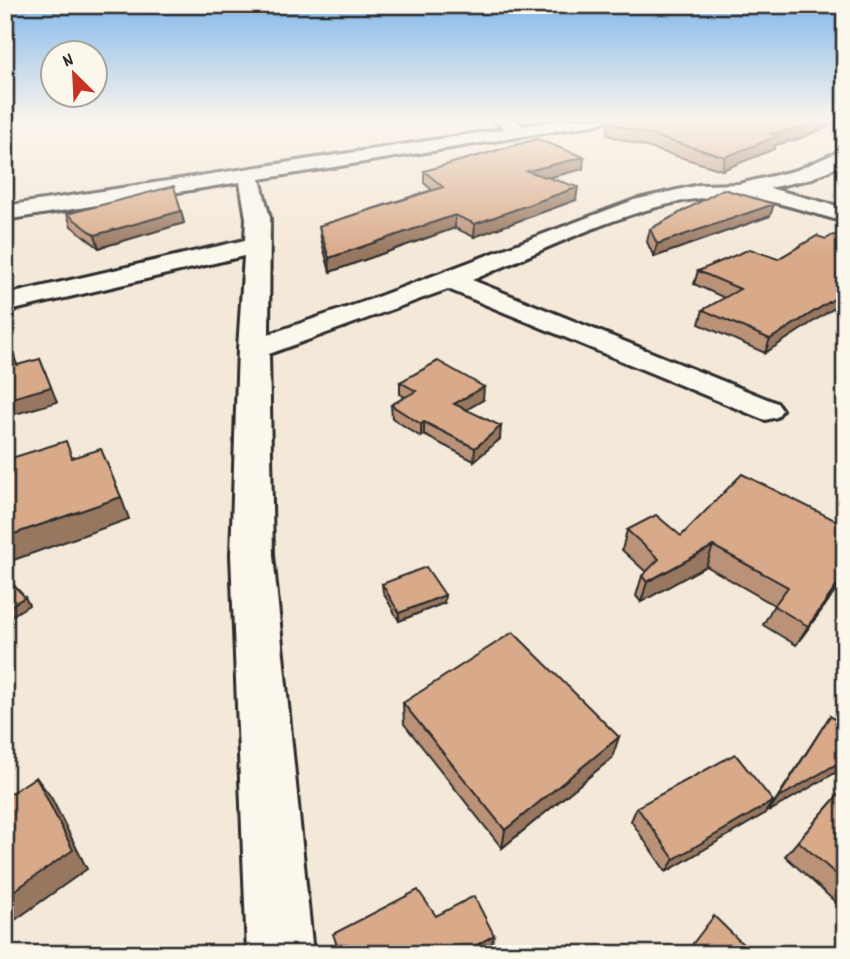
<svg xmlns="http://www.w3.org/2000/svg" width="850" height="959" font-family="Dekko,sans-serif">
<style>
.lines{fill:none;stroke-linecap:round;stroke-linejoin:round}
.minor-casing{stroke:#2b2b2b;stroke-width:6}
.minor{fill:#fbf7ec;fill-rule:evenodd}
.wall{fill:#ba9277;stroke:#2b2b2b;stroke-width:2}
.shaded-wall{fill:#977761;stroke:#2b2b2b;stroke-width:2}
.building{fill:#d8aa8a;stroke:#2b2b2b;stroke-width:2}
</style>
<rect width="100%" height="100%" fill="#f4e8d8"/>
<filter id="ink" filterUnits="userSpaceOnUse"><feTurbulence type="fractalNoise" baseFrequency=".0143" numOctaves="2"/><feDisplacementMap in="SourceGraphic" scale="14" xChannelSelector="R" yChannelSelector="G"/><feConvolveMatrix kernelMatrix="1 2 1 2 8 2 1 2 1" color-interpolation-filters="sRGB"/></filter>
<g filter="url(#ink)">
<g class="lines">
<g class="minor-casing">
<path id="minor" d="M493 119H514L524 126 567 119H607L598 124 260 179 270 218 269 334 369 300 634 200 699 185 739 184 797 170 845 149V163L810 179 769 188 845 208V222C810 213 776 200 741 197 657 190 549 249 472 280L777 403 782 410 777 417 765 420 448 289 269 354 273 555 313 954H247L231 555 238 349 244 256 5 312V295L245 240 246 218 240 182 5 220V206L505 129Z"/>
</g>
<use href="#minor" class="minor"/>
</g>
<path class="wall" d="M624 119H837L835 124 795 140 775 145 774 149 722 170 607 135 609 123Z
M583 169 548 178 576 200 474 237 455 228 330 272 321 239 319 226 432 190 424 183V171Z
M181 211 184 223 99 248 71 226 67 214Z
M770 216 654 257 647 242 650 229Z
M817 236 765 353 699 324 703 310 725 298 694 284 698 271 778 259Z
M400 382 483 400 466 410 500 439 474 461 424 435 421 437 392 418 391 405 405 397 400 394Z
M845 525V593L837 589 796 645 763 625 774 605 706 566 641 602 636 596 642 576 646 572 622 550 627 530 681 536Z
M382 584 444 603 399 621 383 592Z
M403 703 612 758 502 848 404 724Z
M830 716 845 726V767L768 812Z
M845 787V911L785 856Z
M773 801 764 814 666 872 631 821 637 807Z"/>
<path class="shaded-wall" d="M822 119H837L835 124 795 140 775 145 774 149 722 170 725 157 770 134Z
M584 157 583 169 526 183 527 171Z
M578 187 576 200 474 237 475 224Z
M774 204 770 216 654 257 657 244Z
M181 211 184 223 99 248 95 235Z
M455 215V228L330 272 329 258Z
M845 292V301L765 353 770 339Z
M40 359 57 402 5 417V400Z
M484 387 483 400 454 417V404Z
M424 422V435L421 437V424Z
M501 426 500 439 474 461 475 448Z
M121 497 129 519 5 563V537Z
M713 546 706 566 641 602 647 582Z
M845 574 837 589 796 645 808 626Z
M445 595 444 603 399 621V613Z
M25 597 29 605 5 620V609Z
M619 737 612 758 502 848 505 830Z
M845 759V767L768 812 778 798Z
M36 777 51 797 87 869 5 927V897Z
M773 801 764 814 666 872 674 859Z
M494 935 491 947 479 954H461Z"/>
<path class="building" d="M624 119H822L799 128 770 134 778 136 725 157 609 123Z
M537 139 584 157 527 171 578 187 475 224 455 215 329 258 319 226 443 187 424 171Z
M174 186 181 211 95 235 67 214Z
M723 189 774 204 657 244 650 229Z
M833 235 845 239V292L770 339 703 310 740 289 698 271 750 249 778 259 817 236 826 239Z
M12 350 17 365 40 359 51 387 5 400V352Z
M438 361 484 387 454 404 501 426 475 448 424 422 421 424 391 405 416 391 400 382Z
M66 441 72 458 101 449 121 497 5 537V460Z
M742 474 845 525V574L808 626 774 606 788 587 713 546 647 582 642 576 659 559 627 530 656 515 681 536Z
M426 567 445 595 399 613 382 584Z
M5 576 25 597 5 609Z
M513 632 619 737 505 830 403 703Z
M830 716 845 726V759L778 798Z
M735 754 773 801 674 859 637 807Z
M36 777 73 850 5 897V797Z
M845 787V882L798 841Z
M418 890 436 916 474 896 494 935 461 954H340L333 934Z
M714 916 753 954H685Z"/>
</g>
<linearGradient id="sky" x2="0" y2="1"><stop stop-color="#85b9ea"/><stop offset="0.47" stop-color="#faf5ed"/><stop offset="1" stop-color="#faf5ed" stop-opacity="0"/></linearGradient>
<rect width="850" height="253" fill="url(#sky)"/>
<rect width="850" height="959" fill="none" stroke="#fbf7ec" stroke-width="28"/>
<rect x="14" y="14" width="822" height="931" fill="none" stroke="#2b2b2b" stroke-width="2.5" filter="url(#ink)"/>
<g transform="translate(74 74) rotate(336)"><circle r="33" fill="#fbf7ec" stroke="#a8a59f" stroke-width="2"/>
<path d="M0-5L12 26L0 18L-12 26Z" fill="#c8321e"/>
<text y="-10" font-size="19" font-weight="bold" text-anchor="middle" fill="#2b2b2b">N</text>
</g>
</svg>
